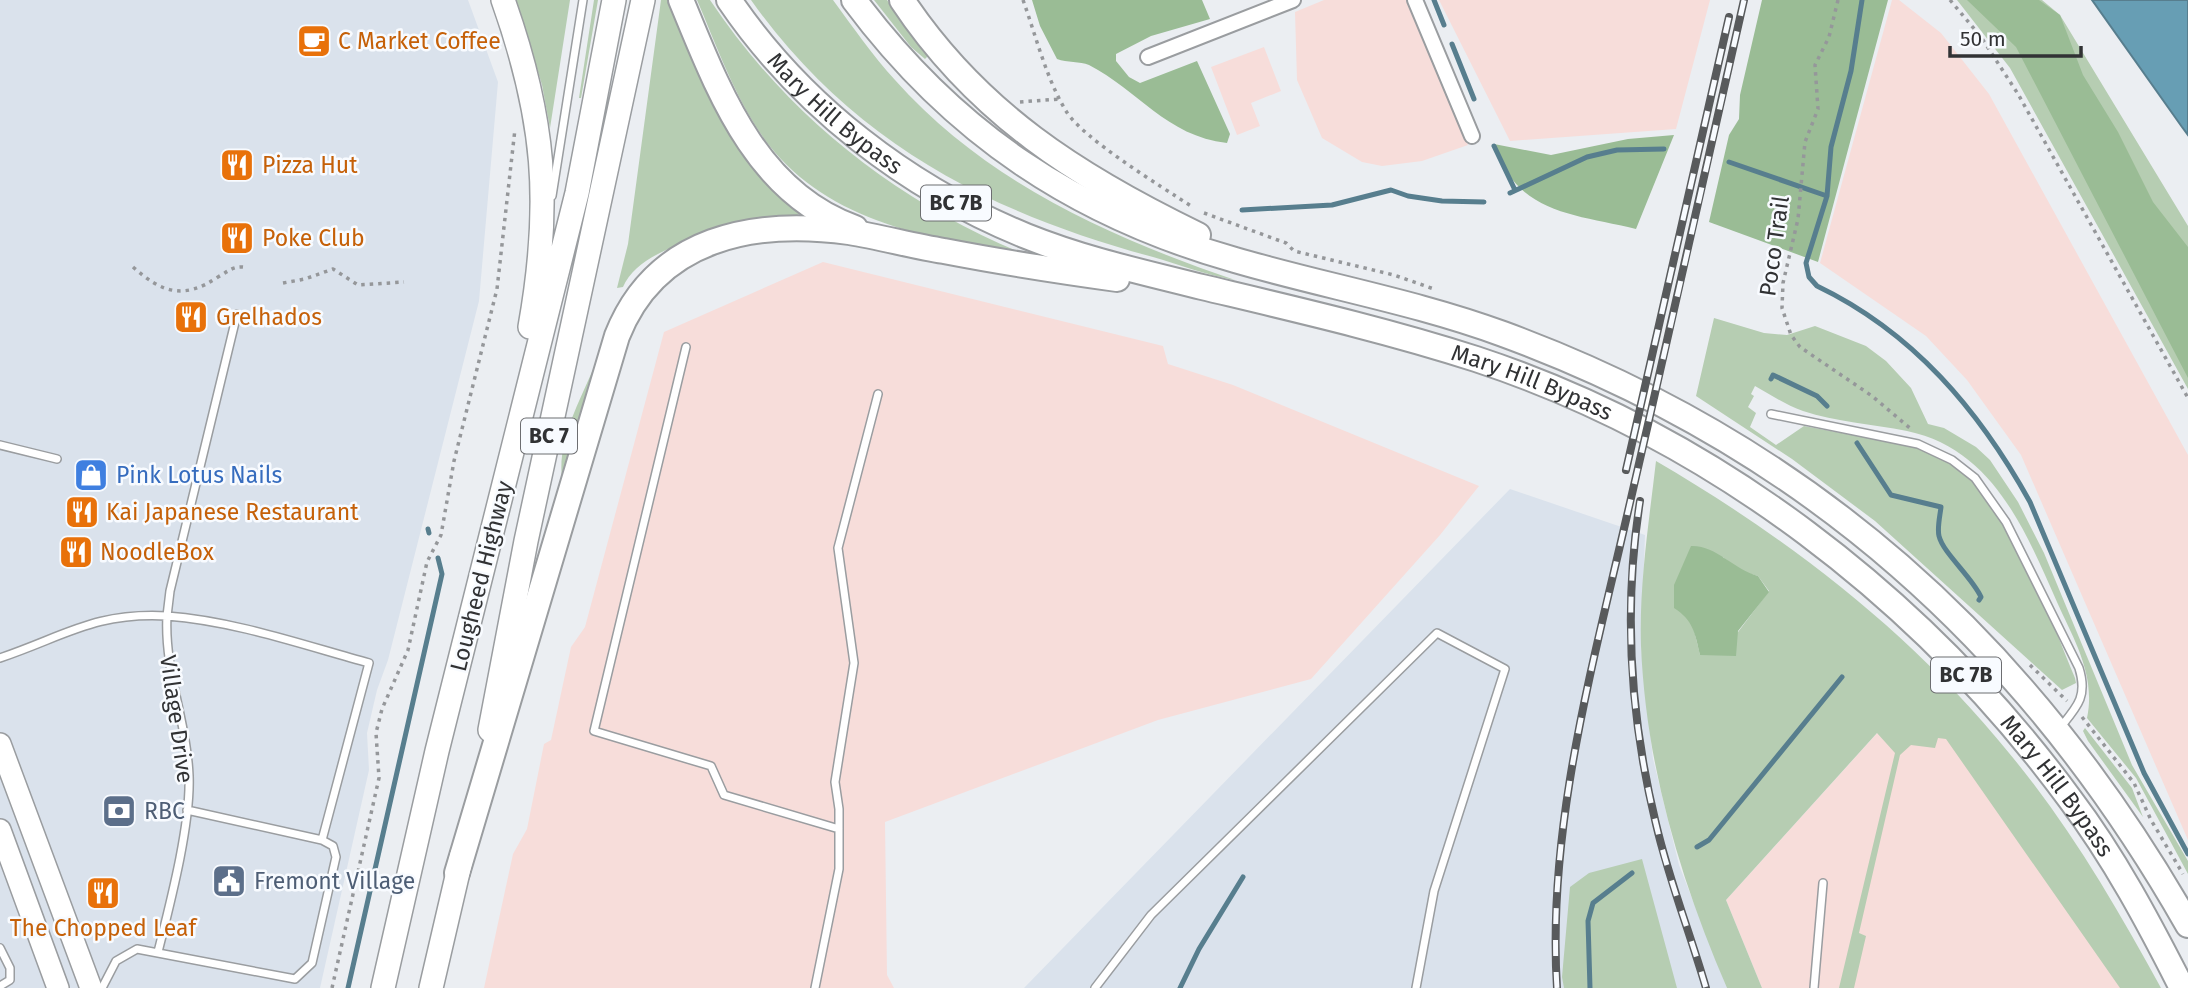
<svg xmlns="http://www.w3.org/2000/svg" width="2188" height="988" font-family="'Fira Sans',sans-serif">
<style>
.built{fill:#dae2ec}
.industrial{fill:#f7ddda}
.green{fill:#b6cdb2;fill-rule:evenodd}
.forest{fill:#9abc95}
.water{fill:#679eb4;stroke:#577e8e;stroke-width:2}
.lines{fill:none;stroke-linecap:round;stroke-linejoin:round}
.stream{stroke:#577e8e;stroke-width:5}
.service-casing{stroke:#9a9da0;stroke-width:10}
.minor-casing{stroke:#9a9da0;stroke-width:18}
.secondary-casing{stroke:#9a9da0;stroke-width:24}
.primary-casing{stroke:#9a9da0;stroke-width:26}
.trunk-casing{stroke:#9a9da0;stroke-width:28}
.path{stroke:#95979a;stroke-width:3.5;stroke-dasharray:3.5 5;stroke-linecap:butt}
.service{stroke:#fff;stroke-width:7}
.minor{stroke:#fff;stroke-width:14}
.secondary{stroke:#fff;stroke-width:21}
.primary{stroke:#fff;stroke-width:23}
.trunk{stroke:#fff;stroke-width:24}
.rail-casing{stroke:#585a5c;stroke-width:8}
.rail{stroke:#f8fbff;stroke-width:5;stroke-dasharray:16;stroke-linecap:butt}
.labels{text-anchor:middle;stroke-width:5;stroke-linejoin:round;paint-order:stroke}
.shield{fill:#f8fbff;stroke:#6d6e71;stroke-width:2}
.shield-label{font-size:21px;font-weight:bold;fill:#313234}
.food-label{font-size:23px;fill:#c56008;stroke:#f8fbff;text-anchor:start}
.street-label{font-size:23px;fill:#313234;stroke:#f8fbff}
.shop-label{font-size:23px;fill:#366cbe;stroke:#f8fbff;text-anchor:start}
.service-label{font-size:23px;fill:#4e5e75;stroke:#f8fbff;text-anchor:start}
</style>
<rect width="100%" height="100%" fill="#ebeef2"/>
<path class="built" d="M0 0H468L498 82 479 301 388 660 377 690 367 733 369 770 320 988H0Z
M1510 489 1645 535 1641 646 1653 759 1679 865 1727 988H1024Z"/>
<path class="industrial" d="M1324 0H1406L1468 145 1422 161 1382 166 1362 162 1322 138 1297 80 1295 12Z
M1439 0H1710L1676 129 1510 141Z
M1892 0H1899L1941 33 1989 94 2188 455V840L2021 455 1967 380 1926 336 1820 263Z
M1264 47 1281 91 1251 103 1260 126 1237 135 1211 67Z
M823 262 1163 346 1168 364 1233 385 1479 486 1440 535 1311 679 1158 720 885 822 887 975 894 988H484L513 854 527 829 544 744 551 740 571 647 585 627 664 332Z
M1918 688 2149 988H1762L1726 900Z"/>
<path class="green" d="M516 0H570L550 128 542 85Z
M594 0H598L581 98H579Z
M661 0H667C701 81 729 159 800 214 754 229 644 237 623 287L617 288 628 244Z
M697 0H710C788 117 899 204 1029 256 926 237 815 222 755 125 731 87 715 42 697 0Z
M751 0H833C853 27 872 55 895 80 986 182 1109 237 1235 280 1207 275 1180 265 1153 257 989 213 852 142 751 0Z
M874 0H887L929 55 925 59 911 47Z
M1957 0H2042L2060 15 2188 226V389L2010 68Z
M1714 318 1764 333 1787 335 1815 326 1866 346 1886 361 1911 388 1928 424 1944 428 1976 447 1990 460 2018 502 2044 553 2132 765 2188 861V874L2136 778 2087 718C2096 675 2074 640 2057 602 2025 530 1993 449 1907 431 1872 424 1836 422 1803 411 1786 405 1771 395 1755 386L1751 394 1754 396 1748 407 1756 413 1750 427 1776 445 1804 426 1927 449C2004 476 2045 608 2075 678L2076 683 2062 690 1875 521 1792 459 1696 396Z
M596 362 562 479C557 438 582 398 596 362Z
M1656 461C1788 538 1912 633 2009 753 2069 825 2116 906 2161 988H2120L1946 739 1938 738 1935 748 1911 745 1900 755 1859 933 1866 936 1854 988H1839L1895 753 1877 733 1726 900 1762 988H1727C1680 879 1646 765 1641 646 1639 584 1649 522 1656 461ZM1723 557 1740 571 1758 576 1769 591 1738 632 1700 655 1693 626 1687 617Z
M2085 728 2132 788 2143 817 2088 741 2083 731Z
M1642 859 1677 988H1564L1562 977 1570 887 1589 873Z"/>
<path class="forest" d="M1032 0H1202L1210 19 1151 36 1116 54V61L1129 77 1140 83 1197 61 1230 134 1227 143C1166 136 1138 90 1089 65 1080 61 1067 63 1057 59L1040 26Z
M1762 0H1888L1818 262 1709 222 1729 135 1739 119 1740 95Z
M1967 0H2039L2060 15 2083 75 2118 132 2153 202 2188 247V378L2016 47Z
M1674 135 1636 229C1574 214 1516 214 1494 144L1551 155 1628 139Z
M1691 546C1716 545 1733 569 1758 576L1769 592 1738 631 1736 656 1700 655C1695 633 1693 620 1674 608V585Z"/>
<path class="water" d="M2092 0H2188V135L2182 127Z"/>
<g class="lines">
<path class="stream" d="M1434 0 1444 25
M1862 0 1851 71 1831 147 1827 196 1806 263 1809 277 1817 286C1913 332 1979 410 2030 502L2144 773 2188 854
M1452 44 1474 99
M1494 146 1514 188
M1729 162 1827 196
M1510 193 1587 157 1617 150 1664 149
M1242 210 1332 205 1391 190 1408 196 1442 201 1484 202
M1771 379 1773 375 1817 396 1827 406
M1857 443 1891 495 1941 507C1940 516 1937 528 1939 536 1943 553 1972 577 1981 597L1979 600
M428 529 429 533
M1697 847 1709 840 1842 677
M348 988 442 574 438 558
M1180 988 1199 949 1243 877
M1590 988 1588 921 1593 903 1632 873"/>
<g class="service-casing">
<path id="service" d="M552 196 583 0
M686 347 594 731 711 766 724 795 839 829
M1771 414 1918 444 1952 460 1975 478 2006 522 2079 668C2088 697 2077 707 2059 729
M0 445 57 459
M0 658C65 636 95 612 167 616 164 671 187 722 189 776 191 824 170 904 158 952
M187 810 322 840 369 663C303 645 235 621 167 616L170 591 237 314
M0 948 10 968V980L0 986
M102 988 116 961 137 949 295 979 312 963 336 857 333 846 322 840
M815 988 839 869V809L835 782 854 663 838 548 878 394
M1095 988 1151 915 1437 633 1505 669 1434 891 1416 988
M1814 988 1823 883"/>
</g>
<g class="minor-casing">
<path id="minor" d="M1415 0 1472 136
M1148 57 1293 0"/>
</g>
<g class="secondary-casing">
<path id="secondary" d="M0 744 91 988
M0 830 58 988"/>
</g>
<g class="primary-casing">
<path id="primary" d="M503 0C545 118 552 203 530 327
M490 730 526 541 643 0
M383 988 437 751 577 193 614 0
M431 988 462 855"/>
</g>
<g class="trunk-casing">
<g id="trunk">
<path d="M681 0C718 89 755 193 855 228"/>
<path id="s1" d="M729 0C801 106 908 188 1026 236 1083 259 1142 272 1202 287 1294 309 1386 330 1476 359 1713 437 1923 599 2070 799 2114 857 2149 923 2182 988"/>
<path d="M854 0C953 133 1076 215 1235 260 1324 286 1416 302 1503 334 1808 446 2028 644 2188 925"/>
<path d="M902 0C977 113 1078 177 1198 235"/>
<path d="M457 873 617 336C656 237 754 219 849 232 881 237 912 246 944 251 1001 262 1059 271 1117 279"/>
</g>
</g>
<path class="path" d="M1023 0C1036 36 1046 78 1066 111 1082 138 1162 187 1191 206
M1838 0 1829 37 1815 65 1818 109 1805 142 1798 219 1783 283 1782 308 1791 335 1800 347 1872 396 1911 429
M1950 0 1981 37 2018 94 2188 398
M1020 102 1060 99
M1204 213 1286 243 1294 251 1394 275 1434 289
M133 267C162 293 184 300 218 277 227 272 233 266 243 267
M283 283 305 279 333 269 358 285 404 282
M2030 665 2067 701
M2082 717 2134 783 2151 820 2183 874
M332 988 379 778 376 733 382 709 408 650 427 562 441 535 454 461 497 289 515 129"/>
<use href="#service" class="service"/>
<use href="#minor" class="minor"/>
<use href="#secondary" class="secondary"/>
<use href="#primary" class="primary"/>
<use href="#trunk" class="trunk"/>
<g class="rail-casing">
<path id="rail" d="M1626 470 1729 17
M1640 501C1623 610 1630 717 1656 824 1669 880 1690 933 1706 988
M1557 988C1547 831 1591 672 1626 520 1666 347 1705 174 1744 0"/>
</g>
<use href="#rail" class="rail"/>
</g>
<defs>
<g id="cafe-square" transform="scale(1.75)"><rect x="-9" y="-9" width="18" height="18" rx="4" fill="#e8710a" stroke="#f8fbff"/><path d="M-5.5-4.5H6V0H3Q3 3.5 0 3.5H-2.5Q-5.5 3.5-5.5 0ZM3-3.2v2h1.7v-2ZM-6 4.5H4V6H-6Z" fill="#fff"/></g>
<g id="restaurant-square" transform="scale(1.75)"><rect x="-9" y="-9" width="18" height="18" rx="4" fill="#e8710a" stroke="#f8fbff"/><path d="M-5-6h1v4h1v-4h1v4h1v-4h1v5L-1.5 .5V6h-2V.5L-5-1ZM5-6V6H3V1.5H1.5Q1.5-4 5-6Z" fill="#fff"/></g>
<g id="shop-square" transform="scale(1.75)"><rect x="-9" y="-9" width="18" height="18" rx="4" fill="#3f7fe0" stroke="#f8fbff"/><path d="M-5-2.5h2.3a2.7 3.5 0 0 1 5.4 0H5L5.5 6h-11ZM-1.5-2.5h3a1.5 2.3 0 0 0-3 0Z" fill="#fff"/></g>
<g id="bank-square" transform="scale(1.75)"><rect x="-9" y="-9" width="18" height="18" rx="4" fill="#5c6f8a" stroke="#f8fbff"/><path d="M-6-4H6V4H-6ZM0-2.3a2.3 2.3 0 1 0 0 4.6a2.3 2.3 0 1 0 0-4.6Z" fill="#fff"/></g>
<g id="civic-square" transform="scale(1.75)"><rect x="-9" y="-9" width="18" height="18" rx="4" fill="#5c6f8a" stroke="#f8fbff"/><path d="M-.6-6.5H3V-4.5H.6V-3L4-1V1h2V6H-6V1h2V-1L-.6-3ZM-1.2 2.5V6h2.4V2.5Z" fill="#fff"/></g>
</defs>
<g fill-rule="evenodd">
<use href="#cafe-square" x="314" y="41"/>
<use href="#restaurant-square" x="237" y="165"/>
<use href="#restaurant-square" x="237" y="238"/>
<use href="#restaurant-square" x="191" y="317"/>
<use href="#shop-square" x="91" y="475"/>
<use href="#restaurant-square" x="82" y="512"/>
<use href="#restaurant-square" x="76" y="552"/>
<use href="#bank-square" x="119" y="811"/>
<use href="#civic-square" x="229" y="881"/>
<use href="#restaurant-square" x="103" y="893"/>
</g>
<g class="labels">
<g class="shield">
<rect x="921" y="185.5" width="70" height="35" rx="5"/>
<rect x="521" y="418.5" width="56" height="35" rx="5"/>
<rect x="1931" y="657.5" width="70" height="35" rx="5"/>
</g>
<g class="shield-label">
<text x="956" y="210">BC 7B</text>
<text x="549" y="443">BC 7</text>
<text x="1966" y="682">BC 7B</text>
</g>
<g class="food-label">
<text x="338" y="49">C Market Coffee</text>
<text x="262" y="173">Pizza Hut</text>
<text x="262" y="246">Poke Club</text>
<text x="216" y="325">Grelhados</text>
<text x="106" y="520">Kai Japanese Restaurant</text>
<text x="100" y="560">NoodleBox</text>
<text x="103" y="936" text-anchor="middle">The Chopped Leaf</text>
</g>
<g class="street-label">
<text dy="8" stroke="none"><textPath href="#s1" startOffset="156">Mary Hill Bypass</textPath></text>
<text transform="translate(1774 246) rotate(-82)" y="8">Poco Trail</text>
<text dy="8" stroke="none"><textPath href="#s1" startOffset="912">Mary Hill Bypass</textPath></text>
<text transform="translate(481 576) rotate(-76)" y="8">Lougheed Highway</text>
<text transform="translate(177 719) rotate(82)" y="8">Village Drive</text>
<text dy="8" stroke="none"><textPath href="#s1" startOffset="1584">Mary Hill Bypass</textPath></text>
</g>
<g class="shop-label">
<text x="116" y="483">Pink Lotus Nails</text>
</g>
<g class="service-label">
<text x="144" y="819">RBC</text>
<text x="254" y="889">Fremont Village</text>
</g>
</g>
<path d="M1950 46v10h131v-10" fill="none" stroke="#313234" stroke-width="3.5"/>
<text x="1960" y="46" font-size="21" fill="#313234" stroke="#f8fbff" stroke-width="5" paint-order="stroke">50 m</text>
</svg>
